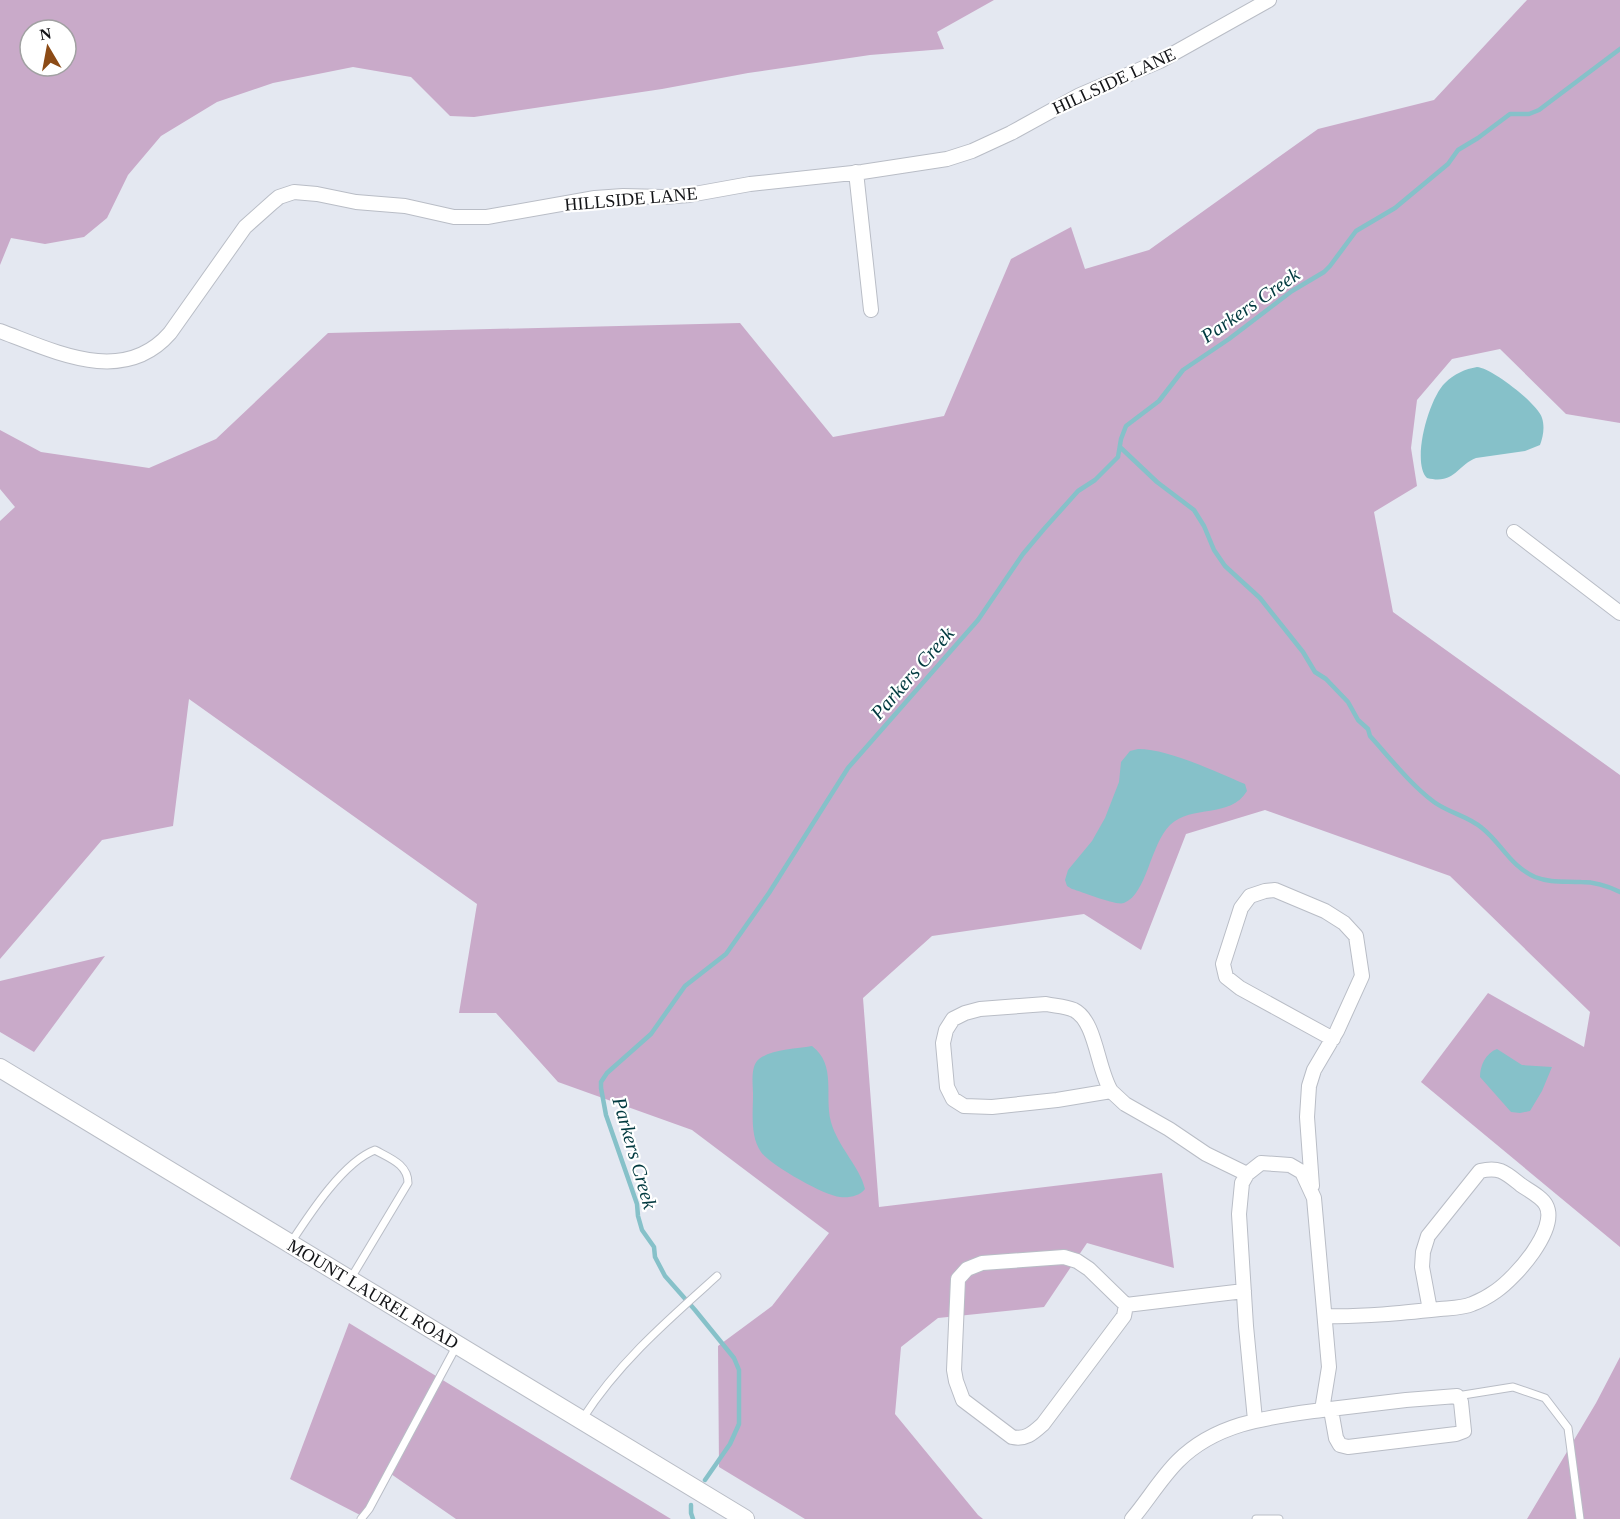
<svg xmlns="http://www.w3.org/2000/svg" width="1620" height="1519" font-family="'Times New Roman',serif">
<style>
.green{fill:#c9aac9;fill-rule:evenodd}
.water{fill:#86c1c9}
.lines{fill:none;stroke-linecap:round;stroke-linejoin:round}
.stream{stroke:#86c1c9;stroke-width:4.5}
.service-casing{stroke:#b9bdc6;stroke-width:9}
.minor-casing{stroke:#b9bdc6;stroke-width:16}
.secondary-casing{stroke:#b9bdc6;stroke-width:20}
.service{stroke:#fff;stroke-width:7}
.minor{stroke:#fff;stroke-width:14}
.secondary{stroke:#fff;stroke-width:18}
.labels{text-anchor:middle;stroke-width:4.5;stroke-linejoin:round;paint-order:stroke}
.street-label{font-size:18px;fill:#131417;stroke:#fff}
.water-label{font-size:20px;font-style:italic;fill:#00393f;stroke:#fff}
</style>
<rect width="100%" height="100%" fill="#e4e8f1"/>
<path class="green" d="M0 0H994L937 32 944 49 870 55 748 73 662 89 474 117 450 116 411 77 353 67 273 83 217 102 161 136 128 175 107 218 84 237 45 244 11 238 0 265ZM30 30H66V66H30Z
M1527 0H1620V423L1566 414 1500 349 1452 359 1417 400 1411 448 1417 486 1374 512 1393 612 1620 775V1247L1421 1082 1488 993 1584 1047 1590 1012 1450 876 1265 810 1186 834 1141 950 1084 914 932 936 863 998 879 1207 1162 1173 1174 1268 1087 1243 1044 1307 938 1318 901 1347 895 1414 978 1515 983 1519H805L719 1467 718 1346 772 1306 829 1233 692 1130 558 1082 496 1013H459L477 904 189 699 173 826 102 840 0 959V521L15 507 0 489V430L41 452 149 468 216 439 328 333 740 323 833 437 944 416 1011 259 1071 227 1085 269 1149 250 1318 129 1434 100Z
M105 956 34 1052 0 1032V981Z
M349 1323 671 1519H456L391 1474 360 1515 290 1479Z
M1620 1357V1519H1527L1596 1403Z"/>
<path class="water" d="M1477 367C1492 368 1538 404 1542 418 1545 427 1543 437 1540 445L1525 451 1476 458C1457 465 1455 485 1427 478 1411 462 1429 398 1445 383 1454 374 1465 369 1477 367Z
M1138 749C1169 749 1216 772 1245 784L1247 791C1230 819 1192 804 1170 825 1150 845 1147 894 1124 903 1116 906 1083 892 1072 889L1067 886 1065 880 1068 870 1092 841 1105 818 1119 782 1121 762 1130 751Z
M812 1046C837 1065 824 1096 831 1122 838 1147 860 1167 865 1189 860 1196 849 1198 840 1197 825 1196 770 1165 761 1152 750 1136 753 1113 753 1094 753 1085 750 1066 759 1059 772 1049 796 1049 812 1046Z
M1497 1049 1522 1065 1552 1067 1542 1091 1530 1111 1520 1113 1511 1112 1480 1077C1480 1065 1486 1053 1497 1049Z"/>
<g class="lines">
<path class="stream" d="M1121 448 1157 482 1194 510 1204 526 1214 550 1225 566 1260 598 1303 652 1315 672 1326 679 1348 702 1358 720 1368 729 1370 736C1390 758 1410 784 1434 802 1449 813 1468 816 1482 828 1502 844 1510 866 1535 877 1550 883 1565 881 1581 882 1594 882 1608 886 1620 892
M705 1480 730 1444 739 1424V1370L734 1358 695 1310 665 1276 655 1257 654 1247 642 1230 638 1216 637 1204 606 1115 601 1088V1082L607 1073 651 1034 685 986 726 954 769 893 848 768 978 620 1023 554 1044 529 1078 491 1095 480 1118 457 1121 439 1126 426 1159 401 1183 370 1229 339 1292 291 1324 272 1330 266 1356 231 1395 208 1448 164 1458 150 1478 138 1510 114H1529L1539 110 1620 49
M691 1505V1513L693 1519"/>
<g class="service-casing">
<path id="service" d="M290 1244C309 1215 343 1162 375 1150 389 1158 408 1164 408 1183L351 1278
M1457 1396 1513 1387 1545 1398 1568 1428 1580 1519
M583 1418C619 1362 668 1320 717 1276
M361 1519 369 1509 457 1345
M1256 1519H1279"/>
</g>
<g class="minor-casing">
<path id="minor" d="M856 172 871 310
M0 331C54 351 123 387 170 333L245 227 273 202 279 197 294 192 317 194 356 202 405 206 454 217H487L595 198 623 196 663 197 689 195 750 184 862 172 947 159 972 151 1011 133 1080 95 1160 61 1269 0
M1514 532 1620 613
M1046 1004C1055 1006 1065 1006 1074 1010 1096 1021 1097 1068 1111 1091L1057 1100 992 1107 964 1106 953 1099 947 1087 943 1043 946 1030 953 1019 965 1013 980 1009Z
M1111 1091 1125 1104 1169 1129 1206 1154 1247 1174
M1312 1186 1307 1117 1309 1086 1314 1070 1337 1031 1362 976 1356 936 1344 923 1325 911 1275 890 1265 891 1250 896 1241 908 1223 964 1226 977 1240 988 1333 1039
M1126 1305 1124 1316 1043 1424C1033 1433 1026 1440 1012 1437L963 1400 956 1381 954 1370 958 1279 967 1269 982 1263 1064 1257 1077 1261 1089 1269 1126 1305 1244 1291
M1325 1316C1364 1317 1402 1313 1440 1309 1450 1308 1463 1308 1472 1304 1480 1301 1489 1296 1496 1291 1515 1278 1559 1229 1546 1205 1542 1197 1528 1190 1521 1185 1506 1173 1500 1166 1480 1171L1428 1236 1423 1252 1422 1267 1430 1310
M1322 1410 1406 1400 1457 1396 1461 1402 1464 1431 1456 1434 1348 1447 1340 1445 1336 1438 1331 1410
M1132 1519C1148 1500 1161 1478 1178 1461 1217 1422 1270 1417 1322 1410L1329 1367 1314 1198 1302 1172 1290 1165 1261 1163 1247 1174 1242 1183 1239 1214 1246 1326 1255 1420"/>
</g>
<g class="secondary-casing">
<path id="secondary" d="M0 1068 745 1519"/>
</g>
<use href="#service" class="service"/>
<use href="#minor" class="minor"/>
<use href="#secondary" class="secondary"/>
</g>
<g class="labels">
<g class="street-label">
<text transform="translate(1114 81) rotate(-25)" y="6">HILLSIDE LANE</text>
<text transform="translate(631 199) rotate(-5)" y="6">HILLSIDE LANE</text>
<text transform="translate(373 1294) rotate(31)" y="6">MOUNT LAUREL ROAD</text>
</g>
<g class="water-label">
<text transform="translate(1250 305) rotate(-35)" y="7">Parkers Creek</text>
<text transform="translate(912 673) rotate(-49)" y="7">Parkers Creek</text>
<text transform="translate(635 1153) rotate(74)" y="7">Parkers Creek</text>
</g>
</g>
<g transform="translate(48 48) rotate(350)"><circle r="28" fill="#ffffff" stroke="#a1a1a2" stroke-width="1.5"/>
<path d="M0-4.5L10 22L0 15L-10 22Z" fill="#8c4b16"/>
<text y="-9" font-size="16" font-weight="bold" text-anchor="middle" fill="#131417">N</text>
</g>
</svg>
